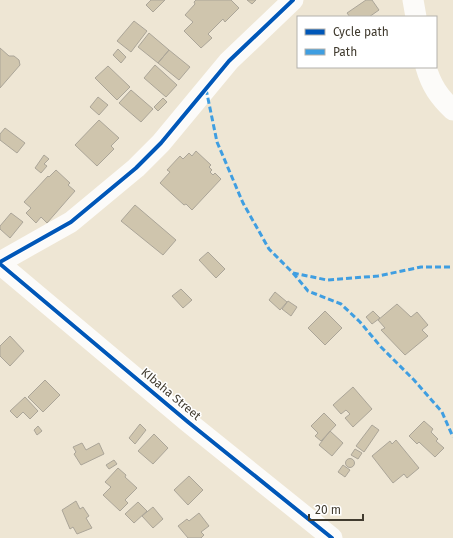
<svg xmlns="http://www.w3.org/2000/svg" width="453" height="538" font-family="'Fira Sans',sans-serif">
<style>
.building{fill:#cfc5ad;stroke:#aba598}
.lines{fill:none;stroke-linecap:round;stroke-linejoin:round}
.minor{stroke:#fcfbf9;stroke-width:21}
.quiet{stroke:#3f9ee1;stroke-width:3;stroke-dasharray:6 3;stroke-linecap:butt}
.cycleway-casing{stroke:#fff;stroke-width:6}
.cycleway{stroke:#0057b8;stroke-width:4}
.labels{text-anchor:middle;stroke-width:3;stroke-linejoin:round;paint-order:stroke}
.street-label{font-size:12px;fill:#413b2f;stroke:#fff}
</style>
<rect width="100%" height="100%" fill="#eee6d4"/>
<path class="building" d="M151 0H165L153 12 146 5Z
M196 0H231L239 8 225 22 223 19 208 34 212 38 201 48 184 31 193 22 185 15 195 4 194 2Z
M247 0H256L252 4Z
M366 0H372L379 10 369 17H350L347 13Z
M134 21 147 31 131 52 117 41Z
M149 33 169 50 158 63 138 47Z
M0 48 9 56H14L19 60 20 65 0 88Z
M118 49 126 57 121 63 113 55Z
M169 50 190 67 179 80 158 63Z
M155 65 177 85 166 97 144 78Z
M108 66 130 87 117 100 95 78Z
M131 90 153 109 141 122 119 103Z
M98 97 108 105 99 115 90 107Z
M163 98 167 102 158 111 154 107Z
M99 120 119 138 111 146 114 149 97 166 75 145Z
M5 128 25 143 17 153 0 140V134Z
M196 151 211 165 209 167 212 170 210 172 213 175 215 173 221 179 192 210 186 204 184 205 160 183 170 172 167 170 180 156 183 159 189 153 192 156Z
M44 155 49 159 44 164 47 166 41 173 35 168Z
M56 170 70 183 68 185 75 191 47 223 41 217 36 223 26 213 31 208 24 202 48 176 49 177Z
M135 205 176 240 163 255 121 221Z
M11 213 23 222 10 238 0 229V226Z
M208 252 225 269 216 278 199 260Z
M181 289 192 300 183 308 172 296Z
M275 292 287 302 280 310 269 300Z
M288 301 297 307 291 316 282 309Z
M397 304 411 317 417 312 428 325 422 330 428 336 405 355 381 330 385 328 378 320Z
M325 311 342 328 325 345 308 328Z
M373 311 380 318 372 324 366 317Z
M10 336 24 351 10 366 0 356V346Z
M45 380 60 395 43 412 28 397Z
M353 387 372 409 353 427 345 418 350 414 346 410 341 414 333 405Z
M25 397 38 411 30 419 23 412 17 418 10 411Z
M324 413 336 425 321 441 315 436 318 433 311 426Z
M424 421 433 429 431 432 438 439 436 441 444 448 435 457 419 442 417 444 409 436Z
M140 424 146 430 135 444 129 438Z
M372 425 379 430 364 452 356 446Z
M38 426 42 431 37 435 34 430Z
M330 431 343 443 332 456 319 445Z
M154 434 168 448 153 464 138 451Z
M396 440 419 468 407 478 404 474 393 483 372 456 390 441 392 444Z
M82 443 86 450 99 443 104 454 81 465 74 454 76 452 73 447Z
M355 449 362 453 358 459 351 455Z
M345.5 463a4.5 4.5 0 1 1 9 0a4.5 4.5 0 1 1-9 0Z
M114 460 117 464 109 469 106 465Z
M343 465 350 470 345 477 338 472Z
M118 468 126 475 125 477 137 488 125 500 128 503 120 511 103 495 111 487 105 482Z
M189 476 203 490 188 505 174 490Z
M76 501 80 509 83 507 89 516 86 518 92 528 77 534 73 527 70 529 62 510Z
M138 502 147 511 134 523 125 514Z
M153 507 163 519 153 528 142 516Z
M199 513 209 526 201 532 204 535 201 538H188L178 526 187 519 189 521Z"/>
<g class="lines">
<path class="minor" d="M413 0 416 17
M426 67C431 85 439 97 453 110
M0 262 71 222 136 168 161 143 229 61 293 0
M0 264 188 422 332 538"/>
<path class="quiet" d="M206 89 217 142 243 203 269 249 293 273 327 280 378 276 421 267H453
M293 273 308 291 341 304 360 322 381 347 414 380 442 412 453 437"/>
<g class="cycleway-casing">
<path id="cycleway" d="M0 262 71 222 136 168 161 143 229 61 293 0
M0 264 188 422 332 538"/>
</g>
<use href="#cycleway" class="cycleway"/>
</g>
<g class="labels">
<g class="street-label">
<text transform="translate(171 394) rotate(40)" y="4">KIbaha Street</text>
</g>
</g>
<rect x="297" y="16" width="140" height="52" fill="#ffffff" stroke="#b3b1ac"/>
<rect x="305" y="29" width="20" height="6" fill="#0057b8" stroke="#b3b1ac"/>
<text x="333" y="36" font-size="12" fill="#413b2f">Cycle path</text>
<rect x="305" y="49" width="20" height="6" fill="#3f9ee1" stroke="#b3b1ac"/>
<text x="333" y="56" font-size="12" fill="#413b2f">Path</text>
<path d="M309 514v6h54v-6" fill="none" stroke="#413b2f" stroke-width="2"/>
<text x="315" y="514" font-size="12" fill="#413b2f" stroke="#ffffff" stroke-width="3" paint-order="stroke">20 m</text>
</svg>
